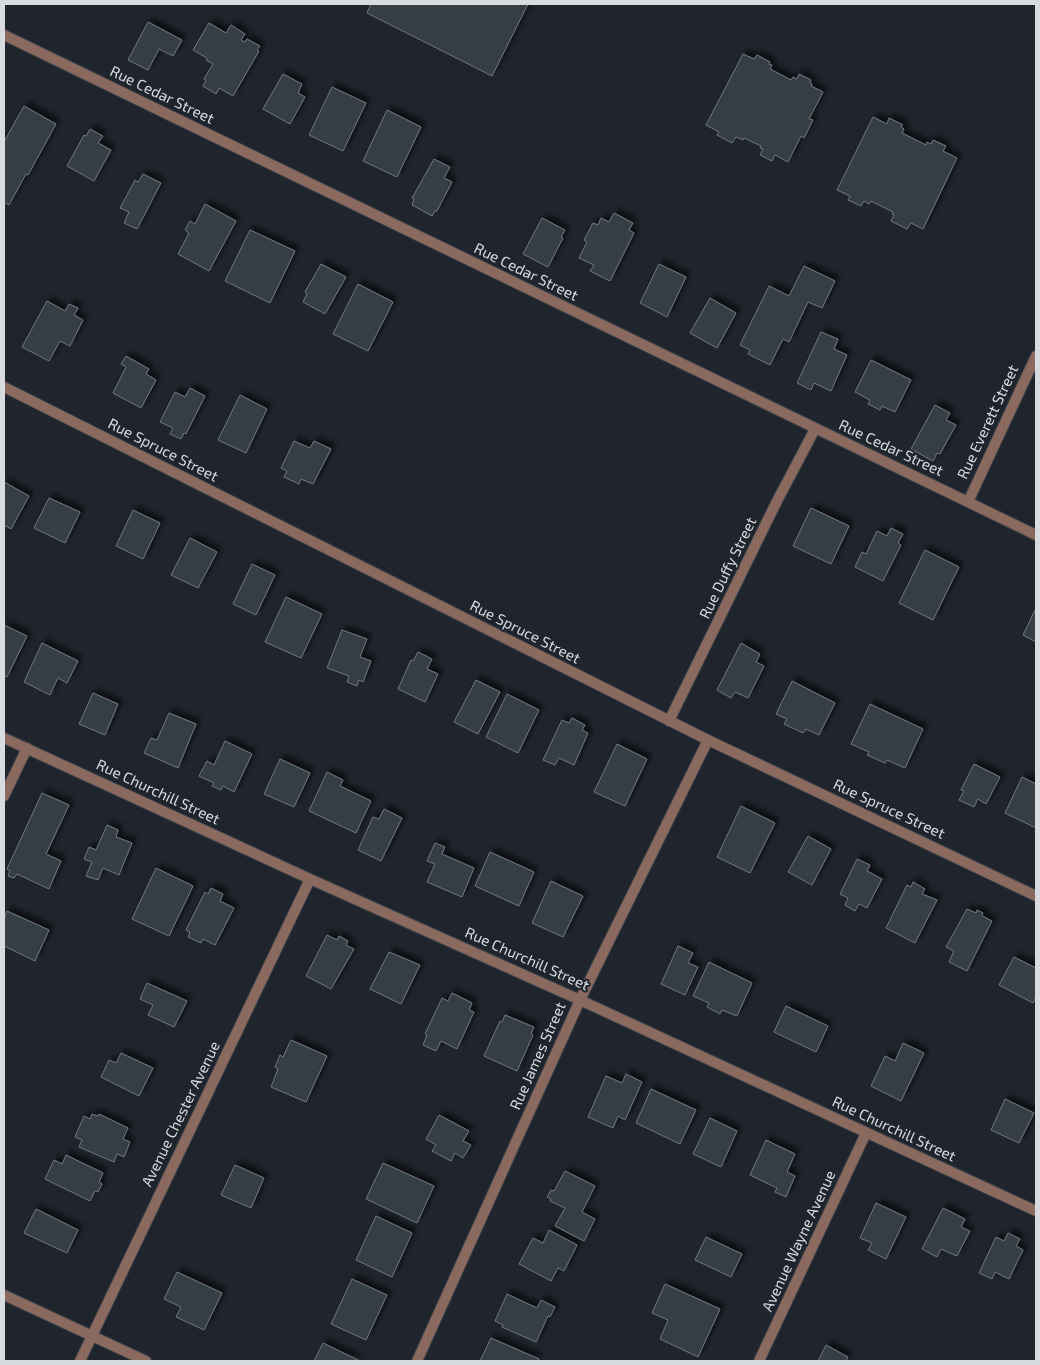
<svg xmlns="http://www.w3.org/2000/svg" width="1040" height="1365" font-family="'Exo 2',sans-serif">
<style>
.building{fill:#363c44;stroke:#717781;filter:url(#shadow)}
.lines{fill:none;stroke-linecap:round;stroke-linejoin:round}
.street-casing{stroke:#3d424a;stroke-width:12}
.street{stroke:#8a6a5e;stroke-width:10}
.labels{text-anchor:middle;stroke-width:4;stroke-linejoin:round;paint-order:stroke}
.street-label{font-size:15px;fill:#d8dce1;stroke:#20252d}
</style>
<defs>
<filter id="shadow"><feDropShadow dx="4.5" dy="-4.5" stdDeviation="2.5" flood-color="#0009"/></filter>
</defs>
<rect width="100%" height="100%" fill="#20252d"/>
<path class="building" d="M371 4H528L492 76 367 13Z
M148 22 182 40 173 56 159 49 148 70 128 60Z
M209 23 226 33 231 25 245 34 241 40 245 42 247 39 260 46 257 50 259 51 233 96 219 88 216 94 203 86 206 80 204 79 213 64 206 60 207 58 193 50Z
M743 54 754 59 757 55 770 62 769 64 772 65 770 69 791 80 793 77 797 79 799 74 811 80 810 83 812 84 811 86 823 92 809 119 813 120 804 138 801 136 788 162 775 155 772 161 760 155 763 149 760 148 761 146 744 138 743 140 736 137 732 143 717 135 719 132 706 125Z
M283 74 302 84 298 93 305 97 290 124 263 109Z
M332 87 366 103 343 151 309 135Z
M24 106 56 124 28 175 26 174 9 205 4 202V142Z
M387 110 421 127 397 177 363 161Z
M873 117 887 124 889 118 903 125 901 127 904 129 902 133 926 145 927 142 931 144 933 140 946 146 943 151 957 158 923 229 911 223 907 229 891 221 894 215 892 214 893 212 871 201 869 204 864 201 861 206 848 200 850 196 837 190Z
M90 129 103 136 98 143 111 150 94 181 67 166 84 135 86 136Z
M434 159 450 167 444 178 452 182 437 211H435L432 216 412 205 414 199 412 198Z
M143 174 161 183 137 229 124 223 129 212 120 208 135 180 138 182Z
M205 204 236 221 209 271 178 254 189 233 185 230 190 221 195 224Z
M614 213 633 223 629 230 634 233 610 281 590 271 594 265 579 258 587 242 584 240 593 223 598 225 601 218 609 222Z
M542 218 565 230 561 237 563 238 548 267 523 254Z
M250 230 295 251 270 303 225 281Z
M321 264 346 277 325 314 303 302 307 294 305 292Z
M659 264 686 277 667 317 640 303Z
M804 266 835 281 822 308 808 302 789 342 783 339 770 365 748 354 750 350 740 345 769 286 789 296Z
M358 284 393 302 368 351 333 334Z
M710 298 736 313 717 348 690 333Z
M47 301 65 311 69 304 78 308 74 315 83 320 70 346 60 341 49 361 22 347Z
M821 332 838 339 834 349 847 355 831 391 814 383 811 390 797 383Z
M126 356 149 369 146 374 156 380 141 408 113 393 126 367 121 364Z
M871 360 911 380 895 412 882 406 880 410 868 404 870 400 855 392Z
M190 388 205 396 186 434 184 433 181 439 170 434 173 428 160 422 175 392 185 397Z
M240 395 267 409 246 453 218 440Z
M935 405 950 413 946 420 956 425 940 454 937 453 933 461 911 449Z
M294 441 310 448 314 441 331 449 313 484 301 479 299 484 284 477 287 471 281 468Z
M4 482 29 496 11 529 4 525Z
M49 498 80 512 65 543 34 528Z
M811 508 849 526 831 564 793 546Z
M133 510 160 523 143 559 116 546Z
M891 528 903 534 898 543 901 545 883 581 855 567 862 552 866 554 877 531 887 536Z
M190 538 217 552 198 588 171 575Z
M925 550 959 567 933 620 899 603Z
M252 564 275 575 256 615 233 604Z
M286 597 322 614 301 658 265 642Z
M1035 610H1036V642L1023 635Z
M4 625 27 636 7 677 4 676Z
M342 630 367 639 360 657 371 661 363 682 359 680 357 686 347 682 349 676 327 668Z
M42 643 78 661 67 683 58 678 50 695 24 682Z
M741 643 760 654 756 662 764 666 748 698 735 692 731 698 717 690Z
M418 652 432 659 427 669 438 674 425 702 398 689 411 660 413 661Z
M476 680 500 692 478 734 454 722Z
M792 681 835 703 819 735 806 729 803 733 784 724 787 719 776 714Z
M93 693 118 704 105 735 79 724Z
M507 694 539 710 518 753 486 737Z
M870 704 923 729 905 768 887 760 885 763 867 755 869 752 851 744Z
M169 713 196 724 178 768 144 753 151 738 157 740Z
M572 718 585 725 582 730 588 733 574 765 559 758 555 765 543 760 562 720 569 723Z
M225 741 252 754 234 792 223 786 221 790 212 786 214 783 199 776 207 761 214 765Z
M617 744 647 759 625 806 594 792Z
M280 759 310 773 294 807 264 794Z
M974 764 1000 777 986 804 978 799 974 807 959 800 964 791 961 790Z
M327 772 343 780 340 786 371 801 356 833 309 811Z
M1022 777 1036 784V828L1005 813Z
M42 793 69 805 46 854 61 861 49 889 17 874 14 878 8 876 10 871 7 869Z
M741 806 775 823 750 873 717 857Z
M384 809 402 818 381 861 358 850 373 817 379 819Z
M107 825 118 830 116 837 132 843 119 875 103 868 98 880 86 876 92 862 84 859 89 847 96 850Z
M808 836 831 849 812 885 788 872Z
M435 843 445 847 442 854 474 868 462 897 427 882 435 864 427 861Z
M490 852 534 872 519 906 475 886Z
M857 859 870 865 867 871 882 879 867 908 859 904 855 911 845 905 848 898 840 894Z
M156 868 193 886 169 936 132 919Z
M551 881 583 896 563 937 532 923Z
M913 882 925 889 922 894 937 900 915 943 886 928 907 885 911 887Z
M211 888 223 894 220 901 234 908 215 945 203 939 201 943 188 937 190 932 186 930 205 892 208 894Z
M967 909 976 913 977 910 983 913 982 916 992 921 967 971 949 962 954 951 946 947Z
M7 911 49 930 35 961 4 946V919Z
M327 935 337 940 339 936 348 941 346 945 354 949 331 989 306 976Z
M678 946 693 953 688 963 698 967 685 995 661 984Z
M389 952 420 965 401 1004 370 989Z
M1014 957 1036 968V997L1033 1003 999 985Z
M709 962 752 983 737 1016 722 1010 720 1014 707 1007 709 1003 693 996Z
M147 983 187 1001 174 1027 148 1015 153 1005 140 999Z
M452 993 472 1003 469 1010 474 1012 457 1049 441 1041 436 1051 423 1045 427 1035 425 1034 442 998 448 1001Z
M786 1006 828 1026 816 1052 774 1032Z
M505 1015 534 1027 531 1034 533 1035 517 1071 484 1056 500 1021 502 1022Z
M291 1040 327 1056 306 1102 271 1087 278 1069 275 1067 280 1055 283 1057Z
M903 1043 924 1053 901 1101 871 1086 885 1056 895 1061Z
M121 1053 153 1068 139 1096 101 1077 109 1060 116 1063Z
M626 1074 642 1082 625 1120 618 1116 613 1128 588 1117 606 1076 622 1083Z
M651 1089 696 1110 680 1144 636 1123Z
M1005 1099 1034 1113 1019 1143 991 1130Z
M92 1114 98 1116 99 1114 128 1128 123 1139 130 1142 124 1157 117 1154 114 1162 79 1147 82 1140 75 1137 84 1116 90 1119Z
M439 1115 469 1131 463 1141 471 1145 463 1158 455 1153 451 1161 432 1151 436 1145 426 1139Z
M710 1118 737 1131 721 1167 693 1154Z
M766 1140 795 1154 787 1172 795 1176 786 1197 775 1192 777 1188 750 1175Z
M66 1155 103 1173 99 1182 102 1184 98 1192 95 1191 90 1201 45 1179 54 1160 62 1164Z
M383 1163 434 1186 417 1223 366 1199Z
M235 1165 264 1178 251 1208 221 1195Z
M565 1171 595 1186 582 1212 595 1219 584 1241 555 1226 565 1208 550 1201 551 1199 547 1197 551 1190 554 1191Z
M876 1203 906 1217 886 1259 868 1250 872 1243 860 1238Z
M943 1208 965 1219 961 1227 970 1231 957 1256 941 1249 937 1257 922 1249Z
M36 1209 78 1230 67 1253 24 1233Z
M376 1216 412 1233 392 1277 356 1260Z
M549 1230 577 1245 564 1271 558 1268 551 1281 519 1264 533 1238 543 1243Z
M1008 1233 1020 1239 1016 1246 1023 1250 1009 1279 995 1272 992 1279 979 1273 996 1237 1004 1241Z
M706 1237 742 1254 731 1277 695 1260Z
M177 1272 222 1293 204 1330 176 1317 181 1307 164 1299Z
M352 1279 387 1295 366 1340 331 1324Z
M665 1284 720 1309 698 1357 660 1339 668 1320 652 1313Z
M507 1294 537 1308 541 1300 555 1307 550 1317 548 1316 536 1342 502 1327 503 1325 495 1321Z
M491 1338 539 1359 538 1361H480Z
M323 1343 360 1361H314Z
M826 1345 848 1357 846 1361H818Z"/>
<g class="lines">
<g class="street-casing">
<path id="street" d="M4 35 1036 535
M4 387 708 740 1036 896
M968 502 1036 356
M669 721 776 503 815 429
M4 738 310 879 580 1000 1036 1211
M4 796 27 748
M4 1295 146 1361
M80 1361 310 879
M417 1361 580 1000 708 740
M759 1361 866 1133"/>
</g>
<use href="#street" class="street"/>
</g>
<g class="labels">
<g class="street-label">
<text transform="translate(162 95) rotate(26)" y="5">Rue Cedar Street</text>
<text transform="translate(526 272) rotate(26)" y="5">Rue Cedar Street</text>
<text transform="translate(988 422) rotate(-65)" y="5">Rue Everett Street</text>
<text transform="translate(891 448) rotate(25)" y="5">Rue Cedar Street</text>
<text transform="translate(163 450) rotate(27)" y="5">Rue Spruce Street</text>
<text transform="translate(728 568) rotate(-64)" y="5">Rue Duffy Street</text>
<text transform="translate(525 632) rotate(27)" y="5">Rue Spruce Street</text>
<text transform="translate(158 792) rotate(25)" y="5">Rue Churchill Street</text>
<text transform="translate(889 809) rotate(25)" y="5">Rue Spruce Street</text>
<text transform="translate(527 959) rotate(24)" y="5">Rue Churchill Street</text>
<text transform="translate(538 1056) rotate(-66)" y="5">Rue James Street</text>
<text transform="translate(181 1114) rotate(-64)" y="5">Avenue Chester Avenue</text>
<text transform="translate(894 1129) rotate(25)" y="5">Rue Churchill Street</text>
<text transform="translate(799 1241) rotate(-65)" y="5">Avenue Wayne Avenue</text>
</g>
</g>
<rect width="1040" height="1365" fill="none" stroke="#d8dce1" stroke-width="10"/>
</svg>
